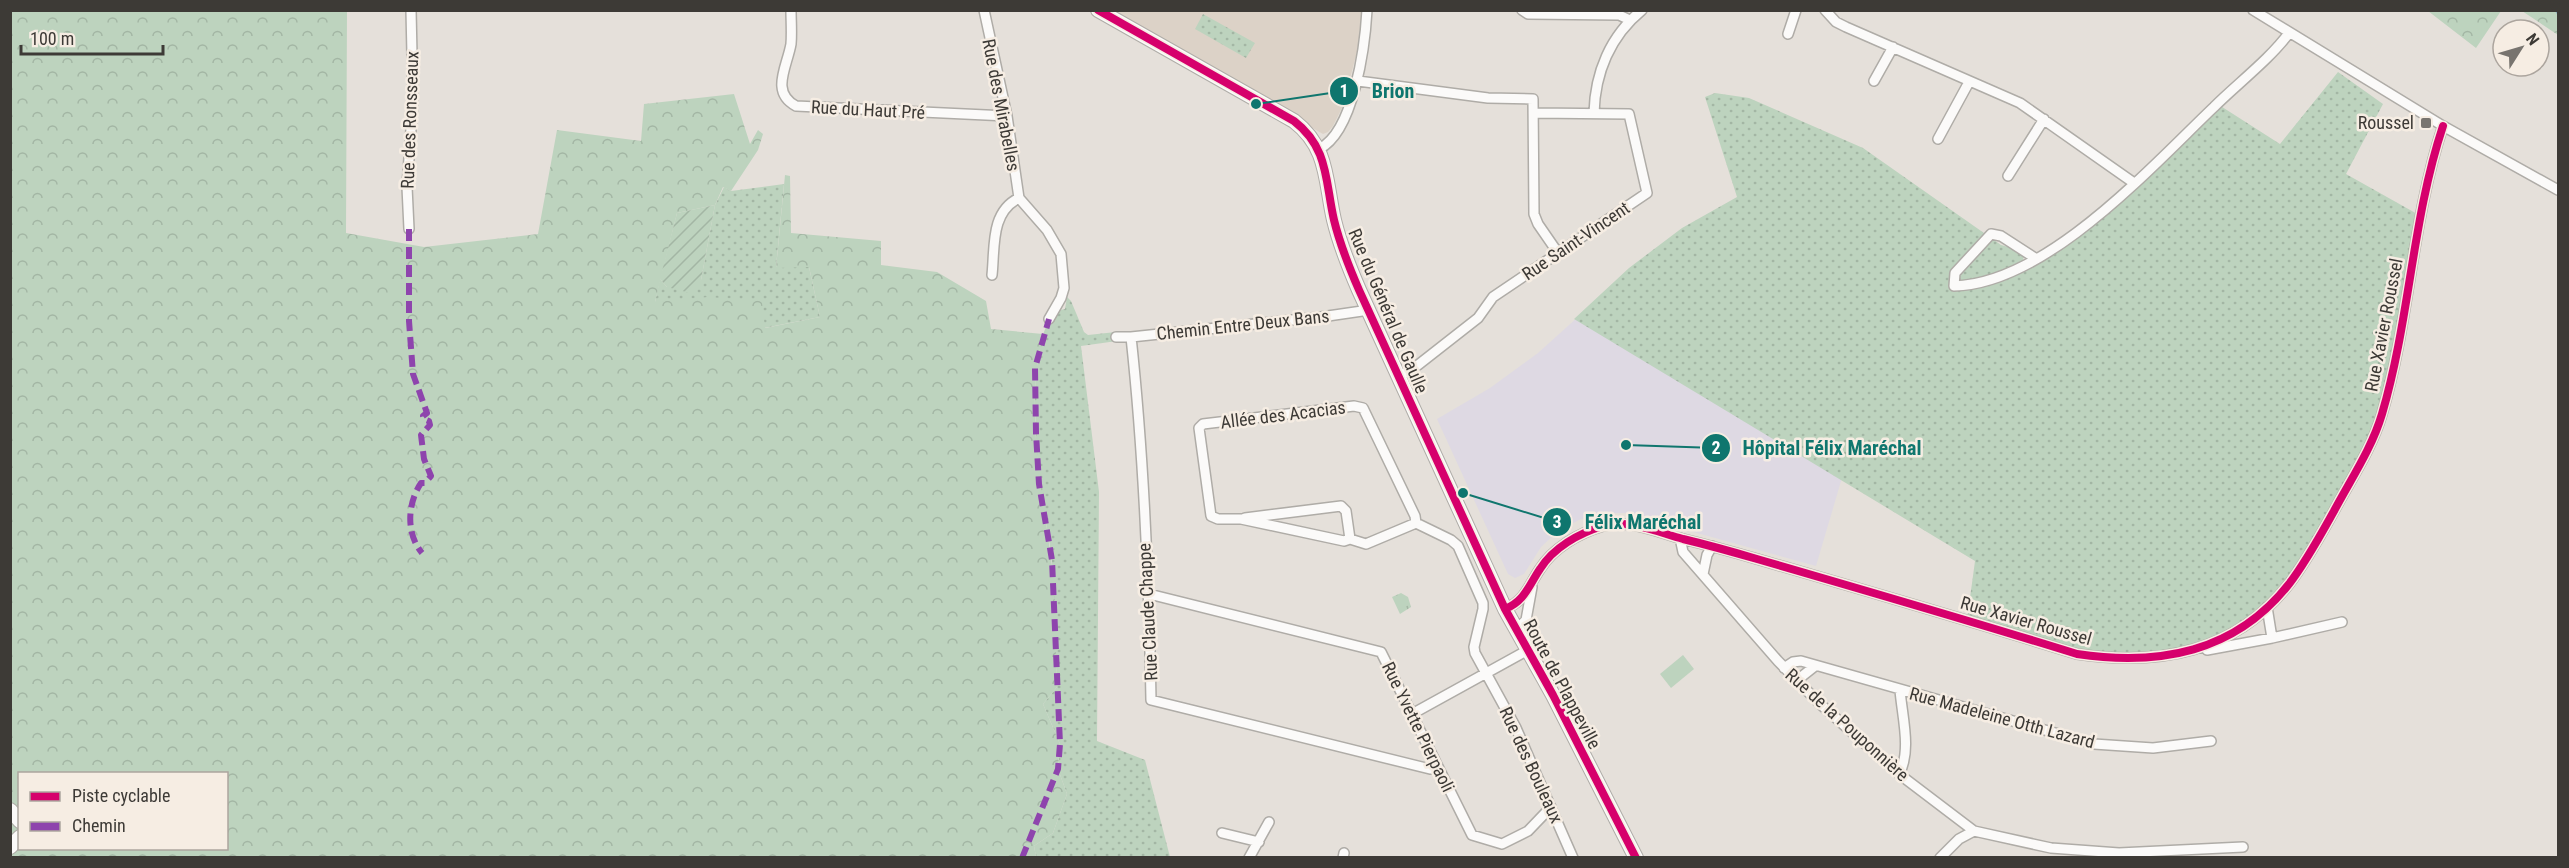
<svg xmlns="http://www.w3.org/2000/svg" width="2569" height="868" font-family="'Roboto Condensed',sans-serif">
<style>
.built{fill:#dcd2c7}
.medical{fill:#ded9e3}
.grass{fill:url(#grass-dots)}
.forest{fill:url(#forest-crowns);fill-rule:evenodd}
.park{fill:url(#park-tufts)}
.garden{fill:url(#garden-furrows)}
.pitch{fill:#bdd3be}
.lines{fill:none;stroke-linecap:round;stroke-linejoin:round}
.stream{stroke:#8badc2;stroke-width:3}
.street-casing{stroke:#afaca7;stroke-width:12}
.secondary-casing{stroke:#afaca7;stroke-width:16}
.street{stroke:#fbfaf9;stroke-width:9}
.secondary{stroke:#fbfaf9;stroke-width:14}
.quiet{stroke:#8e44ad;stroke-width:6;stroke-dasharray:12 6;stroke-linecap:butt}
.cycleway-casing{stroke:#f6ede3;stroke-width:11}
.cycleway{stroke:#d6006c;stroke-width:8}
.poi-dot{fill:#78746f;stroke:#f6ede3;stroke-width:2}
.labels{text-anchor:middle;stroke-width:5;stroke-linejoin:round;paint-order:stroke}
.street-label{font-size:18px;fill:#3d3a36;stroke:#f6ede3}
.poi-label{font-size:18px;fill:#3d3a36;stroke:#f6ede3;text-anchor:end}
.leader{fill:none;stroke:#0f766e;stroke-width:2}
.callout-dot{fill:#0f766e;stroke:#f6ede3;stroke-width:2}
.mark-label{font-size:18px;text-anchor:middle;font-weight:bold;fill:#fff}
.callout-label{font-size:20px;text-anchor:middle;font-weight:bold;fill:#0f766e;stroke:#f6ede3;stroke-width:5;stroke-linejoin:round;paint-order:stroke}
</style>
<defs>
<pattern id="grass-dots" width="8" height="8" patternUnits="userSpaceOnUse" patternTransform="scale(1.5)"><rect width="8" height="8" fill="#bdd3be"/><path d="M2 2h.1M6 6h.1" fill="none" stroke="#a3b6a4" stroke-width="1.8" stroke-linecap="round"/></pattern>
<pattern id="forest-crowns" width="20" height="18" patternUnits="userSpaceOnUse" patternTransform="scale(1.5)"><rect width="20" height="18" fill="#bdd3be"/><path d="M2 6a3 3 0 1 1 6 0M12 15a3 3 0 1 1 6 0" fill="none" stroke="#a3b6a4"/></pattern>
<pattern id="park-tufts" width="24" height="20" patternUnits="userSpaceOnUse" patternTransform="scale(1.5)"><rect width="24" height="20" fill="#bdd3be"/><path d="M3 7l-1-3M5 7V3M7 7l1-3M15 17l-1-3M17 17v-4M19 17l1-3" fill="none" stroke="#a3b6a4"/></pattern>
<pattern id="garden-furrows" width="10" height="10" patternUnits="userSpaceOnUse" patternTransform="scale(1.5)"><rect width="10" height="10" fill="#bdd3be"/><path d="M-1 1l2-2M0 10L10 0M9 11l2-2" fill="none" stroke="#a3b6a4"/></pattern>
</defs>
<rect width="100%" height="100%" fill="#e5e0da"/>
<path class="built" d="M1117 10 1362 11 1360 40 1343 106 1333 126 1328 132 1323 134 1117 17Z"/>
<path class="medical" d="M1589 307 1844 471 1816 566 1625 513H1601L1579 520 1558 531 1541 547 1524 574 1515 578 1508 574 1437 419 1490 388 1538 353Z"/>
<path class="grass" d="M1203 14 1255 43 1246 58 1195 29Z
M2338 72 2383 104 2346 174 2419 215 2382 416 2306 558 2253 620 2195 650 2099 657 1967 620 1975 561 1574 319 1629 268 1682 228 1737 197 1705 97 1715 93 1749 98 1863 148 2001 245 2012 248 2024 255 2023 260 2029 264 2125 196 2219 105 2280 144Z
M784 184 776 267H809L820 317 764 328 655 302 660 279 667 287 701 280 715 205 724 187 731 191Z
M1067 297 1071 301 1084 332 1088 335 1116 332 1117 341 1081 346 1099 492 1097 741 1145 760 1170 857H1036L1034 846 1053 833 1067 794 1058 769 1060 744 1043 704 1057 687C1055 646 1054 604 1052 563 1050 537 1043 512 1040 486 1036 456 1024 314 1065 309Z"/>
<path class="forest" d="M10 11H347L346 233 424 247 538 234 557 130 641 141 644 104 734 94 750 144 758 130 763 134 758 150 731 191 723 187 715 205 677 213 655 302 708 297 762 301 765 328 820 317 809 267 776 268 785 175 790 176 791 233 881 241V265L937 272 986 301 991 329 1043 334C1025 410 1041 482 1051 558 1057 600 1055 644 1057 687L1043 704 1060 744 1058 769 1067 794 1053 833 1034 846 1036 857H11ZM20 774H226V848H20Z
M2428 11H2501L2476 48Z
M2522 11H2558V35Z"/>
<path class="park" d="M1401 593 1408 597 1411 607 1400 614 1392 597Z"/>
<path class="garden" d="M715 205 701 280 694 294 667 287 660 279 677 213Z"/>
<path class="pitch" d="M1683 655 1694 669 1671 688 1660 674Z"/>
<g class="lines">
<path class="stream" d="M2556 10 2558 13"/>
<g class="street-casing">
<path id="street" d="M791 10C791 21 792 33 791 44 787 67 770 92 796 106L1007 116
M984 10 1007 116 1019 198 1047 230 1061 254 1064 288 1061 298 1049 319
M1522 10 1528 14 1619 15 1630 20
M1825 10 1836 22 1846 27 2020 103 2134 183
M2253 10 2443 126 2558 190
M1788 34 1796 10
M1358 81 1488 98 1533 99 1534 214 1538 224 1558 253
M1874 81 1893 47
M1594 113C1595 73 1610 36 1642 10
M1938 139 1969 82
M1319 149C1354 132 1365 46 1367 10
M2008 176 2044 119
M409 229 407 187 413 100 411 10
M2035 258 2001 236 1991 234 1955 273 1954 286C2046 284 2151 167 2214 107 2237 84 2270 59 2289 33
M992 275C995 248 990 212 1019 198
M1116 337H1131L1321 317 1369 310
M1131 337C1144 457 1149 579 1151 700L1430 769H1438
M1400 376 1418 365 1478 318 1493 297 1647 193 1629 114 1534 113
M1245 518 1341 506 1346 511 1350 539 1366 544 1416 523
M1680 538 1683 552 1778 661 1819 703 1899 774 1974 831 1959 839 1940 858
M1350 539 1344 541 1241 519H1218L1211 516 1199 428 1203 424 1354 406 1363 408 1415 516 1416 523 1451 540 1458 546 1483 603V609L1474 647 1475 653 1516 728 1573 858
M1703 574 1707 555 1712 546
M1149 594 1381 652 1472 835 1502 844 1528 831 1551 807
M2267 607 2272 638
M1505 609C1525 601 1529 585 1540 569 1553 548 1579 533 1603 526 1630 519 1657 532 1683 539 1708 545 1733 552 1757 559 1864 590 1971 621 2077 654 2159 666 2235 653 2289 584 2306 562 2320 536 2334 511 2351 479 2372 448 2382 414 2410 319 2412 219 2443 126
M1516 630 1526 620 1532 587
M2207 650 2272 638 2342 622
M1784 668 1793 662 1801 661 2094 744 2153 748 2211 741
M1796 681 1815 666
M1412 714 1528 650
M1899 774C1912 751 1902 716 1900 690
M1974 831 2051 848 2119 853 2243 847
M1222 833 1259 842
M1249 858 1269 822
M1343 858 1344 853"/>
</g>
<g class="secondary-casing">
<path id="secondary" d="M1098 10 1294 121C1329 148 1325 181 1334 220 1340 245 1349 267 1359 290L1505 609 1553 695 1636 858
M10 810 20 821
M10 847 20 837"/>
</g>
<use href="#street" class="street"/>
<use href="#secondary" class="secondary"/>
<path class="quiet" d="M409 229V321L413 374 427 413 423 416 424 419 429 421 430 425 421 435 424 459 431 476 425 483H421C407 504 406 534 422 553
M1022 858 1058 769 1060 744 1052 560 1039 484 1036 433 1035 368 1049 319"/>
<g class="cycleway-casing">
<path id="cycleway" d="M1098 10 1294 121C1329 148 1325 181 1334 220 1340 245 1349 267 1359 290L1505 609 1553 695 1636 858
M1505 609C1525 601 1529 585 1540 569 1553 548 1579 533 1603 526 1630 519 1657 532 1683 539 1708 545 1733 552 1757 559 1864 590 1971 621 2077 654 2159 666 2235 653 2289 584 2306 562 2320 536 2334 511 2351 479 2372 448 2382 414 2410 319 2412 219 2443 126"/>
</g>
<use href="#cycleway" class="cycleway"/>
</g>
<rect class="poi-dot" x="2420" y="117" width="12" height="12" rx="3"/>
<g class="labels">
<g class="street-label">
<text transform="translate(1001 105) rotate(79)" y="6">Rue des Mirabelles</text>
<text transform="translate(868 110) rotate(3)" y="6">Rue du Haut Pré</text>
<text transform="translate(410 120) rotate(-88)" y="6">Rue des Ronsseaux</text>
<text transform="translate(1576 241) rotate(-34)" y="6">Rue Saint-Vincent</text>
<text transform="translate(1388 311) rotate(67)" y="6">Rue du Général de Gaulle</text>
<text transform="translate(1243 325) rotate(-6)" y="6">Chemin Entre Deux Bans</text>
<text transform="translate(2384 325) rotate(-79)" y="6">Rue Xavier Roussel</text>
<text transform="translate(1283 415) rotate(-7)" y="6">Allée des Acacias</text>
<text transform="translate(1148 612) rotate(-93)" y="6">Rue Claude Chappe</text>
<text transform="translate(2026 621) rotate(16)" y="6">Rue Xavier Roussel</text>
<text transform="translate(1562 684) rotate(62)" y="6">Route de Plappeville</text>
<text transform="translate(2002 718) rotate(15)" y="6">Rue Madeleine Otth Lazard</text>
<text transform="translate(1847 725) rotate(42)" y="6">Rue de la Pouponnière</text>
<text transform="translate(1418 727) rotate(64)" y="6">Rue Yvette Pierpaoli</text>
<text transform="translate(1531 765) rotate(65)" y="6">Rue des Bouleaux</text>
</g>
<g class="poi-label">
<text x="2414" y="129">Roussel</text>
</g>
</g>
<path class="leader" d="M1256 104L1344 91M1626 445L1716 448M1463 493L1557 522"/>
<g class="callout-dot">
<circle cx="1256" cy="104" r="6"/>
<circle cx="1626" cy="445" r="6"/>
<circle cx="1463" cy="493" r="6"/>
<circle cx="1344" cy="91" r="15"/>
<circle cx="1716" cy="448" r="15"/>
<circle cx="1557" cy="522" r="15"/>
</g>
<g class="mark-label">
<text x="1344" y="97">1</text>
<text x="1716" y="454">2</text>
<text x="1557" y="528">3</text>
</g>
<g class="callout-label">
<text x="1393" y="98">Brion</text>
<text x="1832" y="455">Hôpital Félix Maréchal</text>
<text x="1643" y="529">Félix Maréchal</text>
</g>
<rect width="2569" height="868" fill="none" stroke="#3d3a36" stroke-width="24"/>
<rect x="18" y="772" width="210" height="78" fill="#f6ede3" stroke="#aca59e" stroke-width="1.5"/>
<rect x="30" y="792" width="30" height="9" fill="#d6006c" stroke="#aca59e" stroke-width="1.5"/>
<text x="72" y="802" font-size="18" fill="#3d3a36">Piste cyclable</text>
<rect x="30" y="822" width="30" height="9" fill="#8e44ad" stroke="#aca59e" stroke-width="1.5"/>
<text x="72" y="832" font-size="18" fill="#3d3a36">Chemin</text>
<g transform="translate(2521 48) rotate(53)"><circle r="28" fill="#f6ede3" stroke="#aca59e" stroke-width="1.5"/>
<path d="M0-4.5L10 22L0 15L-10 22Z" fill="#78746f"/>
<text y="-9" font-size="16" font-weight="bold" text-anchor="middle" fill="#3d3a36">N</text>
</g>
<path d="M21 45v9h142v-9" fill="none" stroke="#3d3a36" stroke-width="3"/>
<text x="30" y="45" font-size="18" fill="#3d3a36" stroke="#f6ede3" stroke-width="4.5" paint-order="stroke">100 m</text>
</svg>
